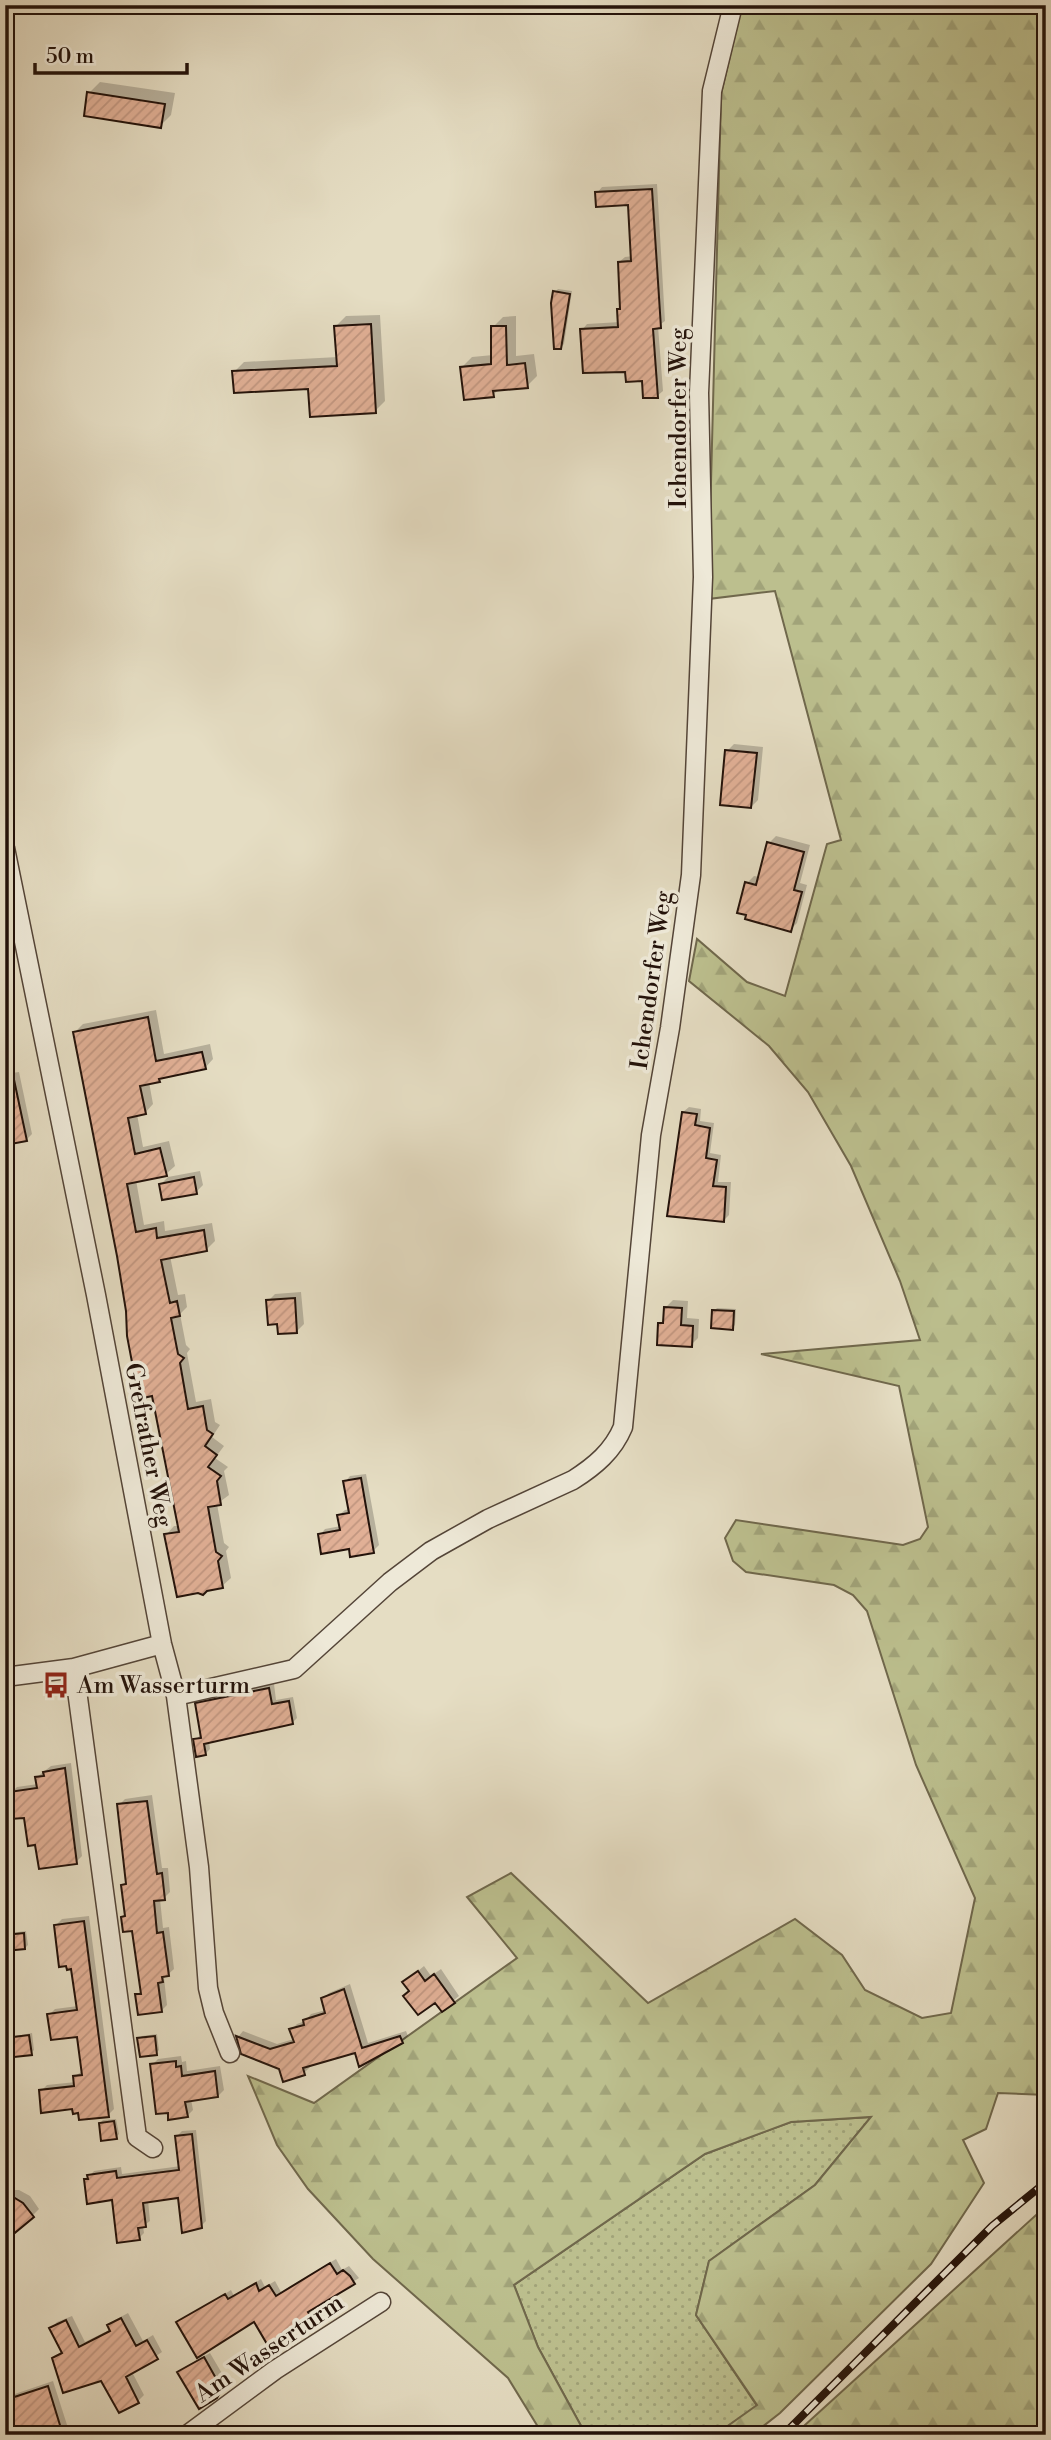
<svg xmlns="http://www.w3.org/2000/svg" width="1051" height="2440" font-family="'Libre Bodoni',serif">
<style>
.grass{fill:url(#grass-dots);stroke:#70684c;stroke-width:2}
.forest{fill:url(#forest-firs);stroke:#70684c;stroke-width:2}
.shadow{fill:#0003}
.building{fill:url(#building-hatch);stroke:#23120a;stroke-width:2}
.lines{fill:none;stroke-linecap:round;stroke-linejoin:round}
.minor-casing{stroke:#544538;stroke-width:21}
.minor{stroke:#eee9d8;stroke-width:18}
.rail-casing{stroke:#23120a;stroke-width:8}
.rail{stroke:#eee9d8;stroke-width:5;stroke-dasharray:16;stroke-linecap:butt}
.labels{text-anchor:middle;stroke-width:7;stroke-linejoin:round;paint-order:stroke}
.street-label{font-size:24px;fill:#23120a;stroke:#eee9d8}
.poi-label{font-size:24px;fill:#23120a;stroke:#eee9d8;text-anchor:start}
</style>
<defs>
<pattern id="grass-dots" width="8" height="8" patternUnits="userSpaceOnUse" patternTransform="scale(1.75)"><rect width="8" height="8" fill="#bcbf8e"/><path d="M2 2h.1M6 6h.1" fill="none" stroke="#a1a379" stroke-width="1.8" stroke-linecap="round"/></pattern>
<pattern id="forest-firs" width="22" height="20" patternUnits="userSpaceOnUse" patternTransform="scale(1.75)"><rect width="22" height="20" fill="#bcbf8e"/><path d="M5 1l3.5 6h-7zM16 11l3.5 6h-7z" fill="#a1a379"/></pattern>
<pattern id="building-hatch" width="6" height="6" patternUnits="userSpaceOnUse" patternTransform="scale(1.75)"><rect width="6" height="6" fill="#e1b096"/><path d="M-1 1l2-2M0 6l6-6M5 7l2-2" fill="none" stroke="#c19680"/></pattern>
</defs>
<rect width="100%" height="100%" fill="#e5ddc3"/>
<filter id="stains"><feTurbulence type="fractalNoise" baseFrequency=".00286" numOctaves="4"/><feColorMatrix values="0 0 0 0 .2 0 0 0 0 .09 0 0 0 0 .02 0 0 0 .5 -.17"/></filter>
<radialGradient id="worn" r=".72"><stop offset=".6" stop-color="#630" stop-opacity="0"/><stop offset="1" stop-color="#630" stop-opacity=".3"/></radialGradient>
<path class="grass" d="M871 2117 815 2185 709 2261 696 2315 757 2406 715 2435H586L538 2347 514 2285 705 2154 791 2122Z"/>
<path class="forest" d="M742 5H1046V2095L998 2093 986 2129 963 2140 984 2183 931 2264 780 2413 752 2435H715L757 2405 696 2315 709 2261 815 2185 871 2117 791 2122 705 2154 514 2285 538 2347 586 2435H543L508 2378 373 2259 308 2189 277 2145 248 2076 314 2103 517 1958 467 1897 511 1873 648 2003 795 1919 842 1955 865 1990 922 2018 951 2013 975 1898 916 1765 867 1611 853 1595 834 1585 746 1572 733 1561 725 1538 736 1520 903 1545 920 1539 928 1527 899 1386 761 1354 920 1340 900 1281 851 1166 808 1092 769 1046 689 981 697 939 747 982 785 996 827 844 841 840 775 591 708 599 721 94Z
M1046 2206V2435H794Z"/>
<path class="shadow" d="M100 82 175 93 171 115 160 126 89 93Z
M657 184 665 321 658 326 663 391 657 396 643 380 626 370 582 330 587 324 620 322 619 310 622 307 619 262 625 257 633 256 630 204 597 193 602 187Z
M558 289 572 291 564 344 561 347 555 292Z
M380 315 385 401 375 411 310 387 234 372 244 362 338 357 336 326 346 316Z
M516 316V356L534 354 537 376 527 386 499 389 493 395 462 367 472 357 493 355V327L503 317Z
M734 744 763 747 758 800 751 807 727 751Z
M776 836 810 845 800 883 807 885 797 923 790 930 747 883 754 876 760 877 769 843Z
M5 989 14 1038 5 1045Z
M156 1010 164 1054 210 1044 213 1059 205 1068 164 1076 159 1080 149 1082 153 1104 145 1113 137 1114 143 1147 169 1141 175 1166 166 1174 136 1180 144 1225 164 1221 165 1231 212 1223 215 1241 207 1249 170 1256 178 1295 185 1294 187 1307 180 1314 186 1345 190 1349 187 1353 196 1402 211 1399 215 1422 220 1425 212 1437 224 1446 215 1458 228 1467 224 1471 229 1495 217 1504 224 1543 229 1547 226 1551 231 1578 222 1586 166 1535 174 1526H179L154 1394 128 1311 75 1032 83 1024Z
M19 1072 32 1134 26 1140 5 1144V1074Z
M689 1107 701 1109 700 1121 714 1123 710 1153 721 1155 718 1182H731L729 1215 724 1220 683 1112Z
M200 1171 203 1185 196 1192 161 1184 168 1177Z
M301 1292 304 1324 297 1331 278 1322 268 1301 275 1294Z
M673 1300 688 1301 687 1318 699 1319 698 1338 691 1345 660 1324 665 1318 666 1307Z
M717 1308 736 1309 735 1325 732 1328 714 1311Z
M366 1474 379 1545 373 1551 350 1546 320 1535 325 1529 341 1526 339 1515 345 1510 350 1509 345 1482 350 1476Z
M274 1684 276 1700 293 1697 297 1718 292 1723 209 1741 210 1749 205 1754 195 1740 202 1734 197 1704 202 1699Z
M71 1763 82 1856 76 1862 37 1843 26 1816 11 1793 17 1787 38 1784 37 1777 51 1766Z
M152 1795 162 1868H168L170 1892 164 1898 160 1899 163 1928 169 1927 174 1969 164 1978 167 2005 161 2011 137 1995 142 1990 134 1929 123 1917 127 1914 123 1885 128 1881 119 1805 125 1799Z
M89 1916 114 2109 108 2115 79 2111 41 2091 47 2085 76 2082 75 2076 84 2070 79 2035 49 2015 55 2009 78 2006 73 1967 56 1925 62 1919Z
M26 1931 28 1945 25 1948 7 1936 10 1933Z
M424 1966 431 1976 441 1969 459 1996 442 2010 435 2000 405 1982Z
M350 1984 368 2043 406 2031 408 2036 402 2042 356 2051 309 2064 310 2067 304 2073 280 2068 238 2037 243 2031 277 2044 294 2039 291 2030 297 2024 305 2021 311 2014 326 2010 323 1999 329 1993Z
M32 2033 34 2050 31 2053 5 2038Z
M157 2034 159 2050 156 2053 139 2039 142 2036Z
M181 2056 182 2062 186 2061 187 2071 220 2066 224 2090 218 2096 191 2099 193 2110 187 2116 152 2065 158 2059Z
M116 2119 119 2134 116 2137 100 2123 103 2120Z
M196 2130 206 2221 201 2226 180 2196 148 2200 150 2221 143 2226 144 2233 139 2238 113 2198 86 2180 94 2171 121 2167 122 2174 181 2166 177 2136 182 2131Z
M10 2190H19L30 2196 39 2209 32 2216 5 2194Z
M336 2259 342 2270 349 2266 359 2278 313 2307 315 2311 310 2316 179 2323 231 2290 234 2296 261 2279 265 2287 275 2281 281 2292Z
M128 2313 143 2341 153 2335 162 2352 132 2372 144 2395 138 2401 102 2379 54 2359 63 2351 51 2328 57 2322 72 2316 85 2342 111 2329 109 2326 115 2320Z
M210 2353 227 2382 216 2397 180 2372 185 2367Z
M53 2381 68 2428 62 2434 5 2435V2393L6 2397Z
M146 2426 151 2435H130L132 2433Z"/>
<path class="building" d="M87 92 165 104 161 128 84 116Z
M652 189 661 328 653 329 658 398H643L642 381 626 382 625 372 583 373 580 329 618 327 617 309H620L618 262 631 261 628 205 596 207 595 192Z
M553 291 570 294 561 349H554L551 303Z
M371 324 376 413 310 417 308 389 234 393 232 371 337 366 334 326Z
M491 326H506L507 365 525 363 528 388 493 391 494 397 464 400 460 367 491 364Z
M725 750 757 753 751 808 720 805Z
M767 842 804 852 794 890 802 892 791 932 745 919 746 915 737 913 745 882 756 885Z
M148 1017 156 1061 202 1052 206 1069 159 1079 160 1082 140 1086 146 1114 128 1118 135 1154 160 1148 167 1176 127 1184 136 1232 156 1228 157 1238 204 1230 207 1251 161 1260 170 1303 177 1301 180 1316 171 1318 178 1354 184 1358 180 1363 188 1409 203 1406 207 1430 213 1434 205 1446 217 1455 208 1467 221 1476 217 1481 221 1505 208 1507 216 1552 222 1556 218 1561 223 1588 207 1591 203 1595 198 1593 177 1597 164 1534 179 1532 152 1396 139 1399 127 1336 126 1311 117 1256 73 1032Z
M13 1075 27 1141 5 1145V1076Z
M682 1112 697 1114 695 1125 710 1128 706 1158 717 1160 713 1186 726 1187 724 1222 667 1216Z
M194 1177 197 1194 162 1200 159 1184Z
M295 1298 297 1333 278 1334 277 1324 268 1325 266 1300Z
M664 1307 682 1308 681 1325 693 1326 692 1347 657 1345 658 1323H663Z
M712 1310 734 1311 733 1330 711 1328Z
M361 1478 374 1553 350 1557 349 1549 321 1554 318 1534 340 1530 337 1515 349 1513 343 1481Z
M269 1688 272 1704 289 1701 293 1724 204 1744 206 1755 196 1757 193 1739 201 1738 195 1703Z
M65 1768 77 1864 39 1869 35 1845 28 1846 24 1818 10 1819 9 1792 37 1788 35 1777 44 1776 43 1772Z
M147 1801 157 1874 162 1873 165 1900 154 1901 157 1933 163 1932 169 1976 162 1977 163 1982 158 1983 162 2012 138 2015 135 1994H141L132 1931 123 1932 121 1917 125 1916 121 1885 126 1884 117 1804Z
M84 1921 109 2117 79 2120 78 2113 73 2114 72 2109 41 2113 39 2090 74 2086 73 2076 82 2075 77 2037 51 2040 47 2014 77 2010 71 1969 67 1970 66 1966 59 1967 54 1925Z
M24 1933 25 1949 5 1951V1935Z
M418 1971 425 1981 434 1974 455 2003 442 2012 435 2003 418 2015 403 1996 409 1991 402 1982Z
M344 1989 362 2048 400 2036 403 2043 359 2067 355 2053 303 2068 305 2075 283 2082 279 2069 241 2054 236 2036 270 2049 294 2042 289 2029 304 2025 303 2020 325 2013 321 1998Z
M29 2035 32 2055 5 2058V2038Z
M155 2036 157 2055 140 2057 137 2038Z
M176 2061V2067L181 2066 182 2076 215 2071 218 2097 185 2102 188 2117 168 2120V2113L156 2114 150 2064Z
M114 2121 117 2139 101 2141 99 2123Z
M192 2134 202 2228 182 2233 178 2198 143 2203 146 2227 138 2228 140 2240 117 2243 112 2200 87 2204 84 2179H88L87 2175 116 2171 117 2178 179 2170 175 2136Z
M5 2192 23 2203 34 2217 5 2241Z
M330 2263 337 2274 343 2270 350 2276 355 2284 308 2312 311 2317 267 2344 254 2322 197 2358 176 2322 225 2294 228 2299 256 2283 259 2291 269 2285 276 2296Z
M121 2318 136 2346 147 2340 158 2359 126 2377 139 2403 119 2413 101 2381 63 2393 52 2358 62 2353 49 2328 66 2320 79 2347 110 2331 107 2325Z
M204 2357 222 2389 217 2398 199 2409 177 2372Z
M48 2386 63 2435H5V2400Z"/>
<g class="lines">
<g class="minor-casing">
<path id="minor" d="M5 848 96 1295 162 1644 176 1696 199 1867 208 1988 214 2013 230 2053
M74 1668 137 2137 153 2148
M5 1677 74 1668 162 1644
M176 1696 294 1669 390 1582 431 1551 488 1519 573 1480C595 1466 613 1451 623 1427L651 1135 670 1028 691 875 703 577 699 393 712 91 733 5
M187 2435 275 2370 381 2302"/>
</g>
<use href="#minor" class="minor"/>
<g class="rail-casing">
<path id="rail" d="M783 2435 992 2226 1046 2182"/>
</g>
<use href="#rail" class="rail"/>
</g>
<defs>
<g id="bus-bare" transform="scale(2.1)"><path d="M-5-6H5V4H4V6H2V4H-2V6H-4V4H-5ZM-3.5-4V0h7V-4ZM-3.5 1.2v1.5H-2V1.2ZM2 1.2v1.5H3.5V1.2Z" fill="#8f2418" stroke="#eee9d8" stroke-width="2.5" paint-order="stroke"/></g>
</defs>
<g fill-rule="evenodd">
<use href="#bus-bare" x="56" y="1685"/>
</g>
<g class="labels">
<g class="street-label">
<text transform="translate(678 418) rotate(-90)" y="8">Ichendorfer Weg</text>
<text transform="translate(651 980) rotate(-82)" y="8">Ichendorfer Weg</text>
<text transform="translate(149 1445) rotate(79)" y="8">Grefrather Weg</text>
<text transform="translate(269 2348) rotate(-34)" y="8">Am Wasserturm</text>
</g>
<g class="poi-label">
<text x="77" y="1693">Am Wasserturm</text>
</g>
</g>
<rect width="1051" height="2440" fill="none" stroke="#e5ddc3" stroke-width="28"/>
<rect x="7" y="7" width="1037" height="2426" fill="none" stroke="#23120a" stroke-width="3.5"/>
<rect x="14" y="14" width="1023" height="2412" fill="none" stroke="#23120a" stroke-width="2"/>
<path d="M35 63v10h152v-10" fill="none" stroke="#23120a" stroke-width="3.5"/>
<text x="46" y="63" font-size="21" fill="#23120a" stroke="#eee9d8" stroke-width="5" paint-order="stroke">50 m</text>
<rect width="100%" height="100%" filter="url(#stains)"/>
<rect width="100%" height="100%" fill="url(#worn)"/>
</svg>
